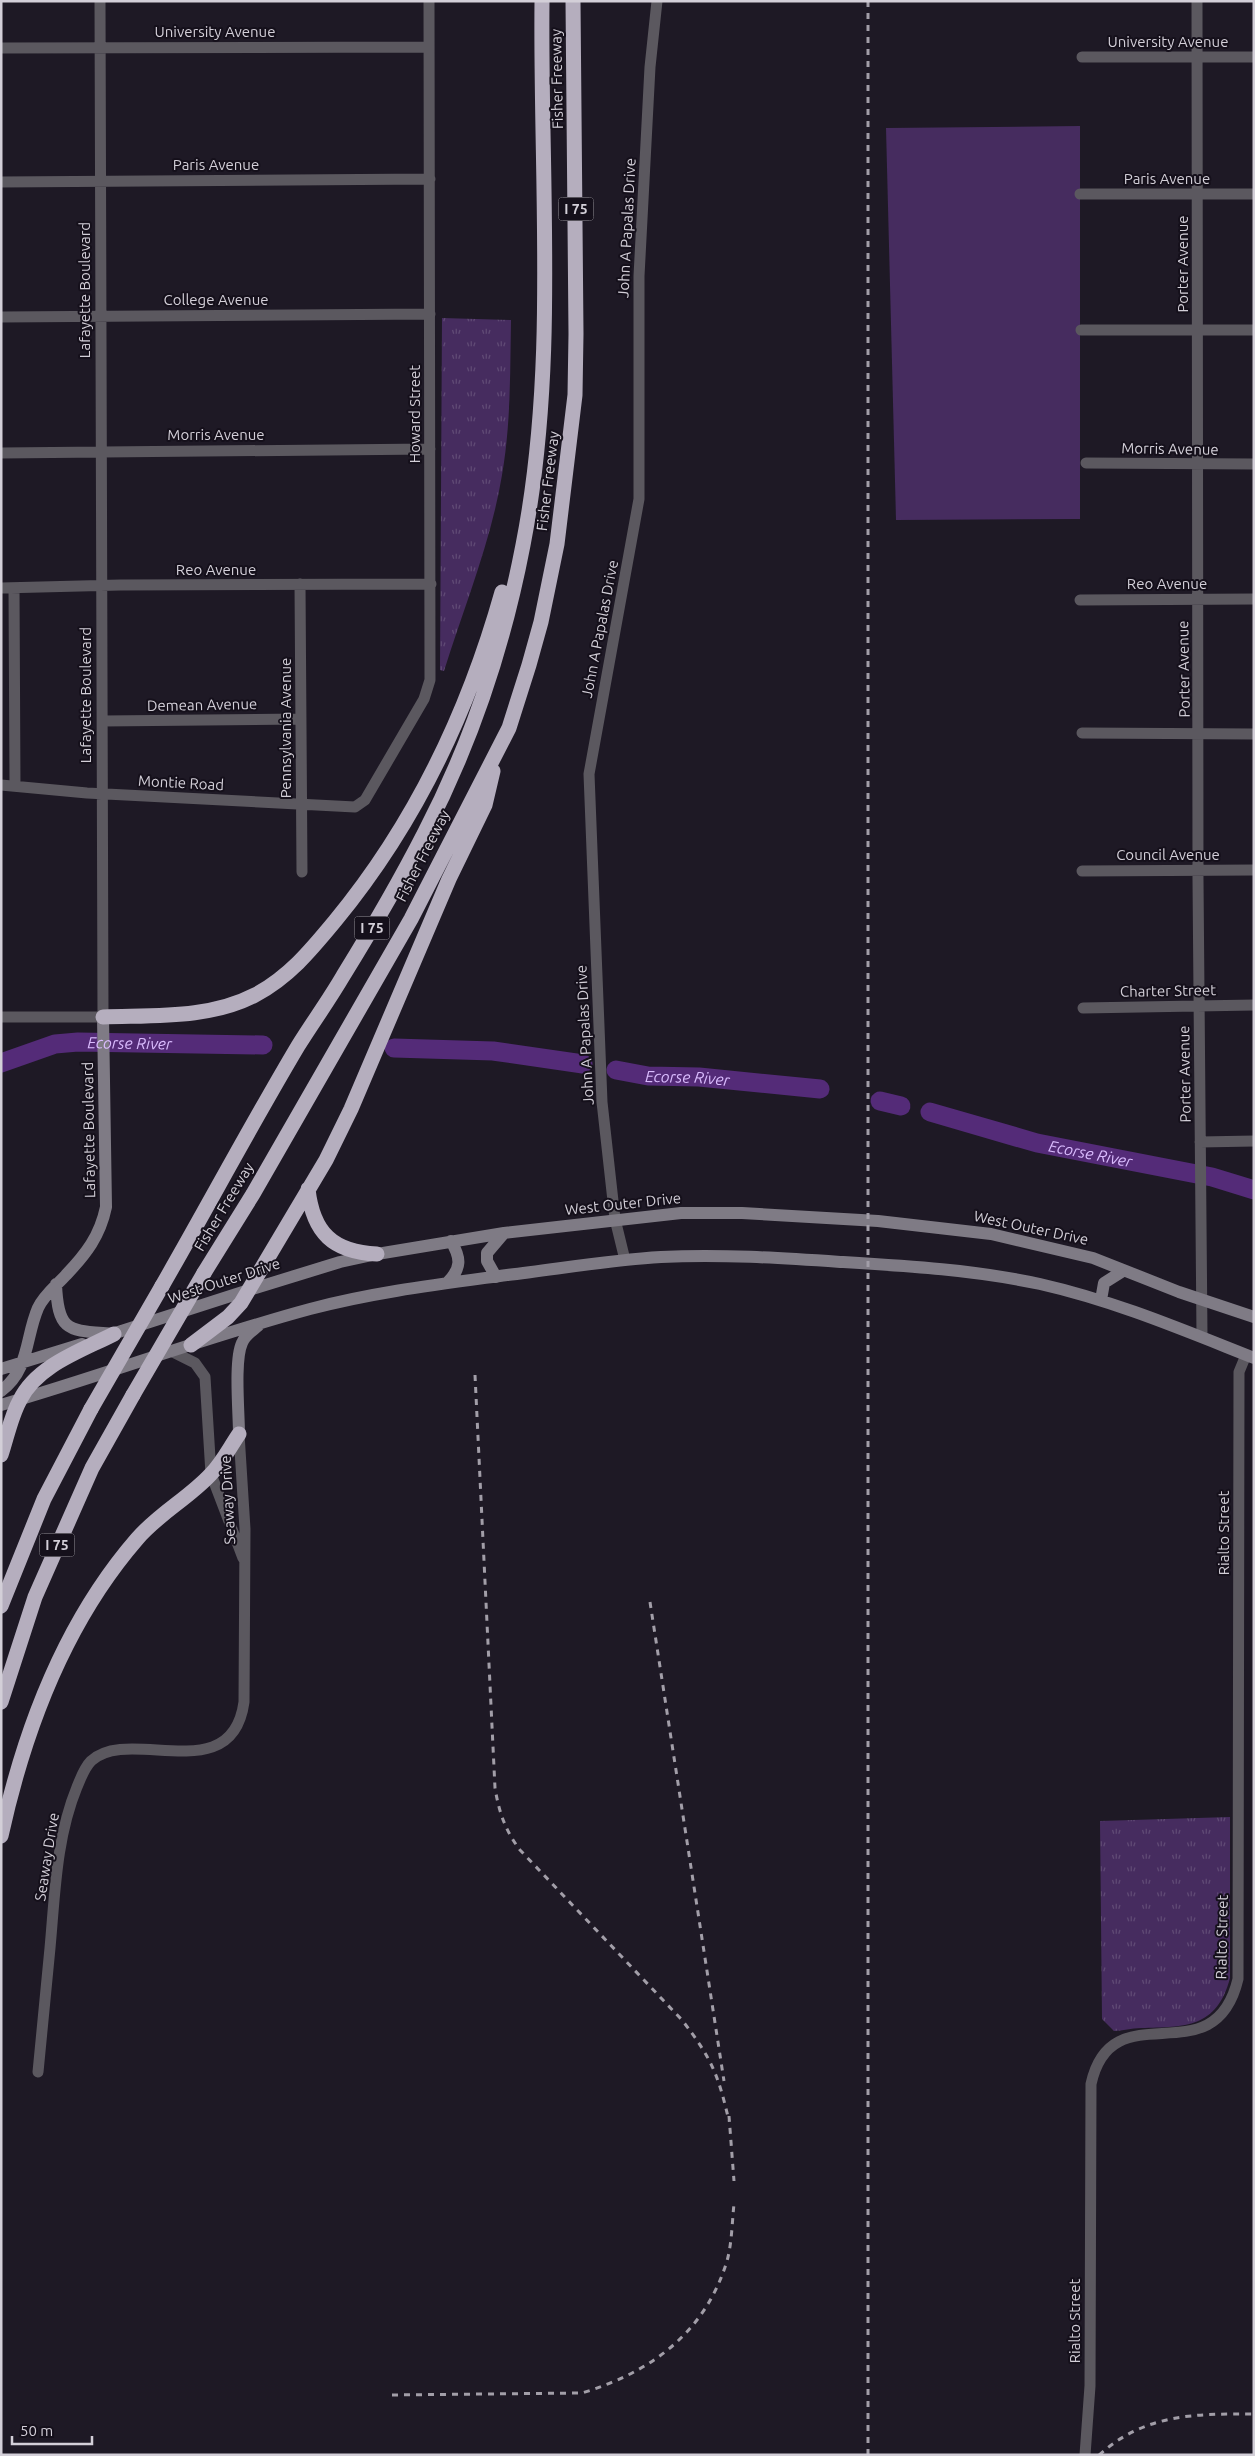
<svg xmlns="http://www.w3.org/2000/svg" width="1255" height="2456" font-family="Ubuntu,sans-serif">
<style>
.grass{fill:url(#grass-tufts)}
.park{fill:#462c5f}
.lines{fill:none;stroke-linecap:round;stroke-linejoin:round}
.river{stroke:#542b78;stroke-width:19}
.street{stroke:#5b585f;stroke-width:11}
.secondary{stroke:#7f7b85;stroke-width:12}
.highway{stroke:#b5aebe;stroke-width:15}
.rail{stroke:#a29ea8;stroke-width:3;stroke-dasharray:6 6;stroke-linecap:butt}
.highway-bridge{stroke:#b5aebe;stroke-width:15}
.labels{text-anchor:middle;stroke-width:4;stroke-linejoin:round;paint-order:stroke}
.shield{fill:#15101b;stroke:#9a969f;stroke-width:1}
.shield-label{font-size:14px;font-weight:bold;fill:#d3cfd8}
.street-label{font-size:15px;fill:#d3cfd8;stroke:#15101b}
.water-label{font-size:16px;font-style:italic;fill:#d9bbfd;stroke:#15101b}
</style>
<defs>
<pattern id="grass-tufts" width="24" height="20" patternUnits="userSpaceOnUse" patternTransform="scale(1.25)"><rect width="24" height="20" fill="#462c5f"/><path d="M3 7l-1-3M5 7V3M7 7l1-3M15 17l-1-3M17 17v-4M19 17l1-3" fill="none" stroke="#604a75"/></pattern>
</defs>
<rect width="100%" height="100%" fill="#1e1925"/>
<path class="grass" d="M442 318 511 320C510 372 511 424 502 475 491 542 464 607 444 671L440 670Z
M1230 1817V1978C1217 2028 1185 2027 1141 2028 1131 2028 1123 2031 1114 2031L1102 2019 1100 1821Z"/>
<path class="park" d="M1080 126V519L896 520 886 128Z"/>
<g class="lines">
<g class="river">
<path d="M394 1048 493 1051 583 1064"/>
<path id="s1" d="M1 1063 55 1044 78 1042 263 1045"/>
<path id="s2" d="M616 1070 648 1076 699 1077 820 1089"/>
<path d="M880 1101 901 1106"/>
<path id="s3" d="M930 1112 1037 1143 1212 1177 1254 1190"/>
</g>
<path class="street" d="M1197 1 1198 880 1202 1336
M1 48 429 47
M1082 57H1254
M1 182 430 179
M1080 194H1254
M1 317 430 314
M1081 330H1254
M1 453 430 449
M1086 463 1254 464
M300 584 302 872
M1 588 120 585 431 584
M14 588 15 786
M1080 600 1254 599
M103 721 301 719
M1082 733 1254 734
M1 785 87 793 355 807 365 800 424 699 430 680 429 1
M1082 871 1254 870
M1083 1008 1254 1005
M1 1017H103L100 1
M1200 1142 1254 1141
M625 1260 615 1219 602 1102 589 774 639 499V276L650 67 657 1
M171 1351 195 1363 205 1377 211 1474 243 1558
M38 2072C42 2031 46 1989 50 1948 55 1894 56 1838 77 1787 81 1778 84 1768 91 1761 129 1725 232 1790 244 1702L245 1529 239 1434
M1085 2455 1090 2386 1091 2084C1112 1988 1214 2080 1238 1979L1239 1372 1246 1355"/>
<path class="secondary" d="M496 1277 487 1261V1253L504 1233
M447 1283C462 1268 461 1258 451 1241
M56 1284C58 1334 69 1330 114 1334
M1101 1300 1104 1283 1123 1271
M106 1336 249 1290 340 1262 377 1254 504 1233 681 1213H742L878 1221 991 1234 1093 1258 1179 1292 1254 1317
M1 1369 82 1344
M1 1391C30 1369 25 1338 38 1308 44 1295 56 1286 66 1275 86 1254 100 1236 106 1207L103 1017
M1 1405C105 1375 206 1337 310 1309 374 1292 441 1284 507 1275 558 1269 610 1260 661 1257 721 1254 781 1258 842 1262 908 1266 975 1270 1040 1284 1115 1301 1183 1330 1254 1358
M239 1434C239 1413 234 1360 242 1343 245 1335 252 1331 258 1326"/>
<path class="highway" d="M103 1017C154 1015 209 1019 255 995 289 977 311 950 335 921 415 824 468 713 502 592
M308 1189C313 1233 333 1252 377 1254
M204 1273 253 1194 411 919 509 728 529 665 541 622 557 544 575 395 576 334 573 1
M162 1286C208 1206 251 1125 298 1046 313 1022 329 1000 343 976 372 929 400 881 425 832 471 743 504 644 523 545 558 367 540 182 542 1
M191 1345 228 1317 241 1303 326 1160 351 1109 449 879 485 805 493 771
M1 1455C7 1437 11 1416 20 1400 37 1365 83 1350 114 1334
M1 1606 44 1499 91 1409
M1 1702 35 1597 92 1468 133 1395
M1 1836C24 1731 65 1622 137 1539 158 1514 189 1498 211 1474 222 1463 230 1447 239 1434"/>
<path class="rail" d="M475 1375 495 1788C499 1812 505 1830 520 1850L682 2020C712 2059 718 2074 729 2121
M650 1602 724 2081
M729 2116 734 2181
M392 2395 582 2393C651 2372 705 2333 727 2261 732 2243 732 2222 734 2204
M868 2455V1
M1099 2455C1146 2413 1195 2414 1254 2414"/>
<path class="highway-bridge" d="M133 1395 204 1273
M91 1409 162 1286"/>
</g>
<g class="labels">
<g class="shield">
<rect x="558.5" y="197.5" width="35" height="23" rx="4"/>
<rect x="354.5" y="916.5" width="35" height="23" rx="4"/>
<rect x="39.5" y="1533.5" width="35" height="23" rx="4"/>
</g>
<g class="shield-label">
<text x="576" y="214">I 75</text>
<text x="372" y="933">I 75</text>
<text x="57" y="1550">I 75</text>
</g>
<g class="street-label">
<text x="215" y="37">University Avenue</text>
<text x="1168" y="47">University Avenue</text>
<text transform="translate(557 79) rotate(-91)" y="5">Fisher Freeway</text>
<text x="216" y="170">Paris Avenue</text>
<text x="1167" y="184">Paris Avenue</text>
<text transform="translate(627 228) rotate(-87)" y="5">John A Papalas Drive</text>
<text transform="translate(1183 264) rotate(-90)" y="5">Porter Avenue</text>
<text transform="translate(85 290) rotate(-90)" y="5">Lafayette Boulevard</text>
<text x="216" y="305">College Avenue</text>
<text transform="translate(415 414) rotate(-90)" y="5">Howard Street</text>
<text x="216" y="440">Morris Avenue</text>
<text transform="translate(1170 449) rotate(1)" y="5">Morris Avenue</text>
<text transform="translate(548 481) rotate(-83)" y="5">Fisher Freeway</text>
<text x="216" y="575">Reo Avenue</text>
<text x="1167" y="589">Reo Avenue</text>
<text transform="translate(600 629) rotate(-79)" y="5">John A Papalas Drive</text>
<text transform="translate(1184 669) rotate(-91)" y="5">Porter Avenue</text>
<text transform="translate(86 695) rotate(-90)" y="5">Lafayette Boulevard</text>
<text transform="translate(202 705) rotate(-1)" y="5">Demean Avenue</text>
<text transform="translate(286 728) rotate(-90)" y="5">Pennsylvania Avenue</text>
<text transform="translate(181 783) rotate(3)" y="5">Montie Road</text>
<text x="1168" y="860">Council Avenue</text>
<text transform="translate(423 856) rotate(-63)" y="5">Fisher Freeway</text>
<text transform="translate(1168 991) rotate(-1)" y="5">Charter Street</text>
<text transform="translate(585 1035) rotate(-93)" y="5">John A Papalas Drive</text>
<text transform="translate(1185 1074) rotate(-91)" y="5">Porter Avenue</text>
<text transform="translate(89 1130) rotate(-91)" y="5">Lafayette Boulevard</text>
<text transform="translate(623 1204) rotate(-6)" y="5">West Outer Drive</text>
<text transform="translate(224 1207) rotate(-59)" y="5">Fisher Freeway</text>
<text transform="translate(1031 1228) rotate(12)" y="5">West Outer Drive</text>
<text transform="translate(224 1281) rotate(-18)" y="5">West Outer Drive</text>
<text transform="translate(228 1500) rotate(-93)" y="5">Seaway Drive</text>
<text transform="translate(1224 1533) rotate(-90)" y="5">Rialto Street</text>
<text transform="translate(47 1857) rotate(-81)" y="5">Seaway Drive</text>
<text transform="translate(1222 1937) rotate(-89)" y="5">Rialto Street</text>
<text transform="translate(1075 2321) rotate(-90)" y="5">Rialto Street</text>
</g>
<g class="water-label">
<text dy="6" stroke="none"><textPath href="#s1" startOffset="132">Ecorse River</textPath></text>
<text dy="6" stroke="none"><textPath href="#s2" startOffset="72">Ecorse River</textPath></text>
<text dy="6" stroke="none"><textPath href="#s3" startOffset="166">Ecorse River</textPath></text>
</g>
</g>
<rect width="1255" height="2456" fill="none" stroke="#d3cfd8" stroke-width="5"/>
<path d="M12 2436v8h80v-8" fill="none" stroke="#d3cfd8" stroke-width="2.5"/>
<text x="20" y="2436" font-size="15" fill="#d3cfd8" stroke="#15101b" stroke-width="4" paint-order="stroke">50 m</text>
</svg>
